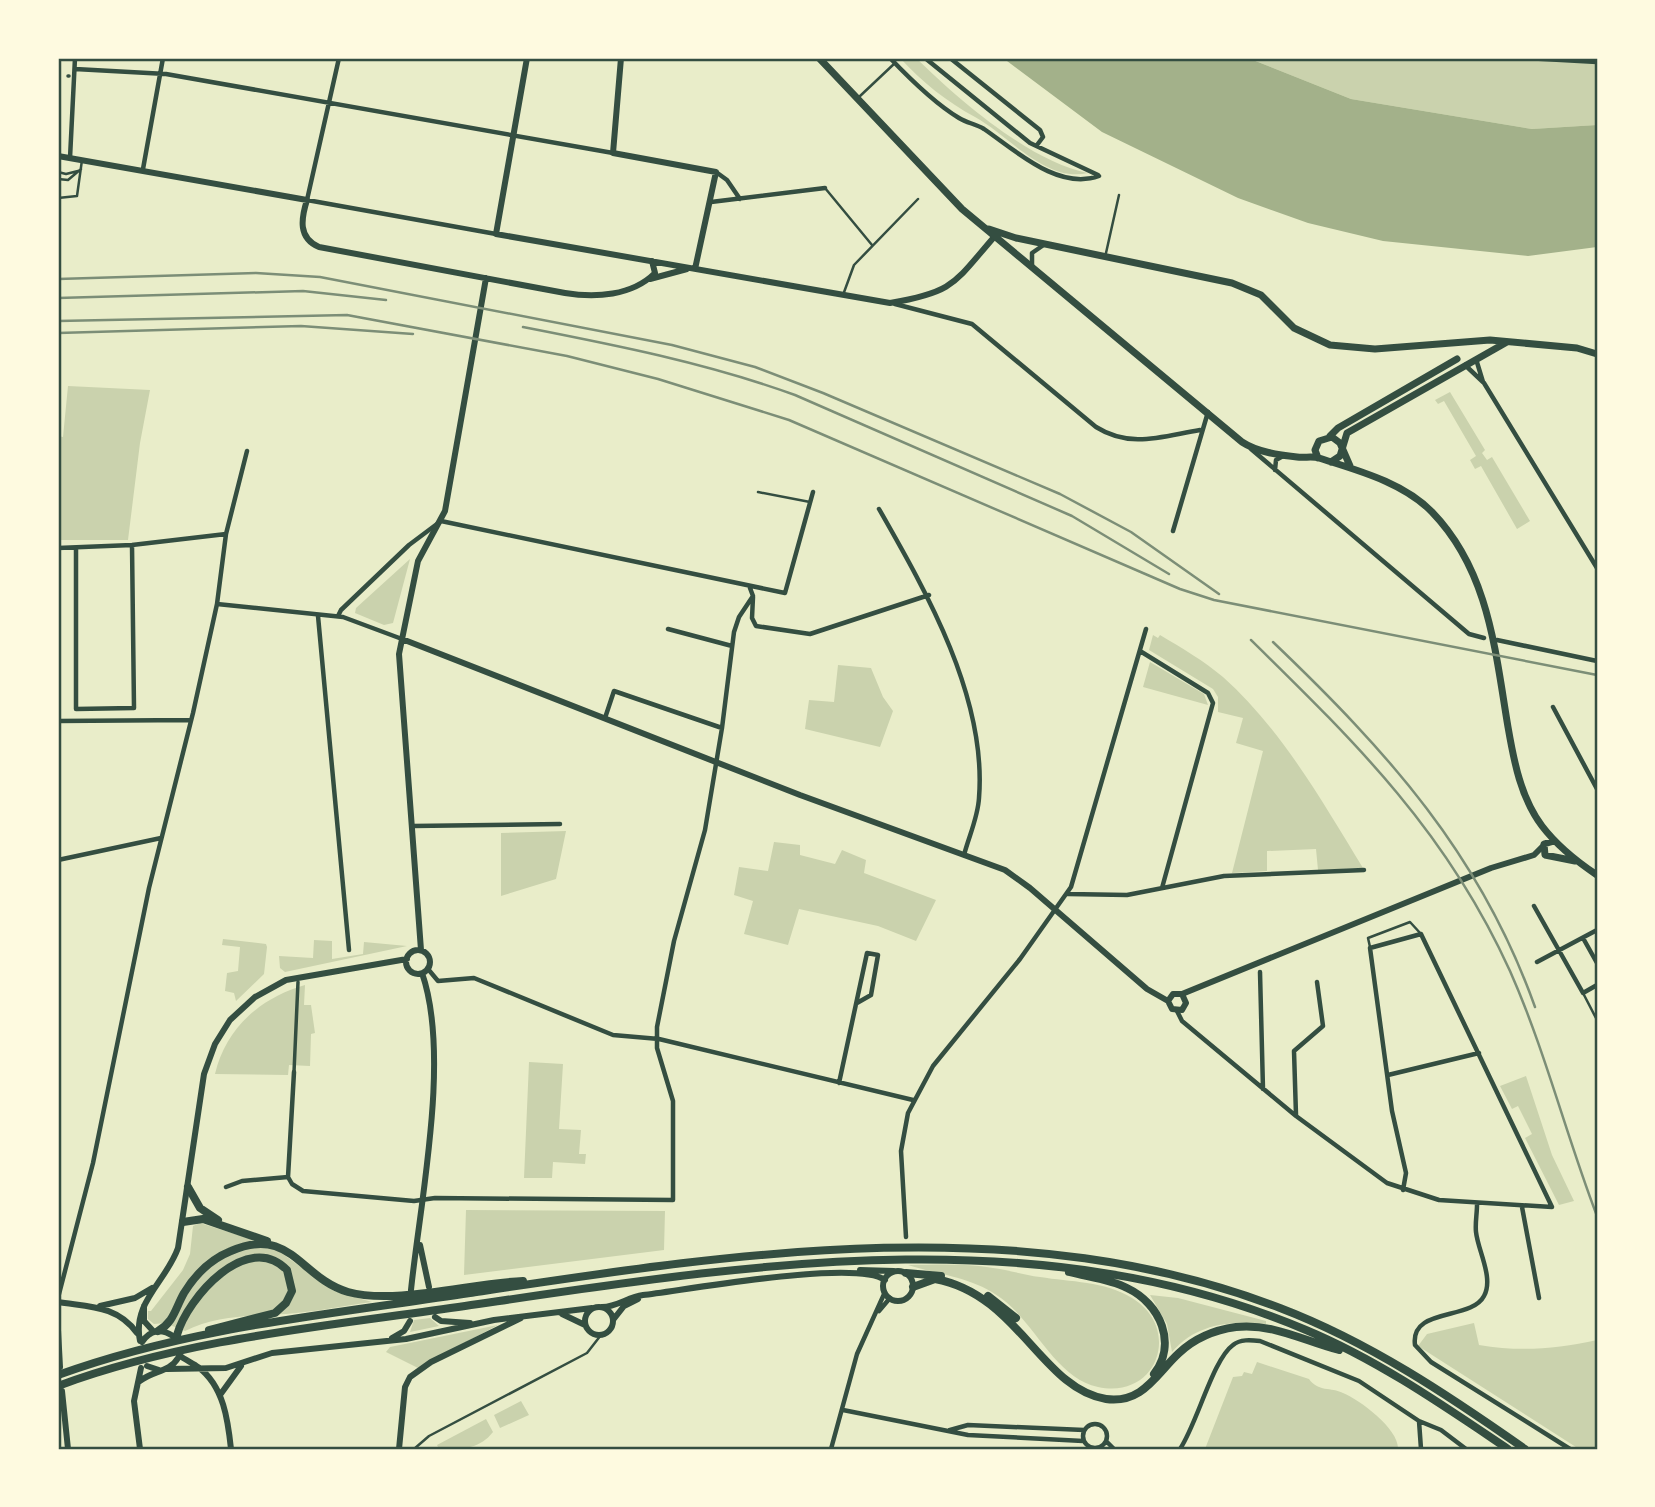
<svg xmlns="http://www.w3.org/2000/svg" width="1655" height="1507" font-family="Lato,sans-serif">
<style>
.green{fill:#cad2ad}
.water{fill:#a3b18a}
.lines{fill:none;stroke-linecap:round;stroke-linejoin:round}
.service{stroke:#344e41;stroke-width:2.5}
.pedestrian{stroke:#344e41;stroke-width:3.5}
.minor{stroke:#344e41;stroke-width:4.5}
.tertiary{stroke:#344e41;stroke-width:6}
.secondary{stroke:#344e41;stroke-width:7}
.trunk{stroke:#344e41;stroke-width:8}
.rail{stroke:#7c8e77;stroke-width:2.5}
.neatline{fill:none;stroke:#344e41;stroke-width:2.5}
</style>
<rect width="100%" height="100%" fill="#e9edc9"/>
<path class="green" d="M900 58H916C958 99 1030 162 1088 173 1046 183 1008 135 975 117 947 102 922 82 900 58Z
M1248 58H1597V125L1532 129 1351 99Z
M68 386 150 390 140 443 128 540H58V436L63 437Z
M1450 392 1485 450 1482 453 1487 460 1492 457 1530 521 1517 529 1481 466 1475 469 1470 460 1476 456 1444 401 1438 404 1435 400Z
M410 559 393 623 384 625 355 613 356 608Z
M1153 635 1158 638 1160 635C1182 648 1204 661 1223 677 1282 730 1322 801 1363 868L1318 870 1316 849 1267 851V871L1232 873 1263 751 1236 743 1243 718 1218 712V697L1213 689 1149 650Z
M1150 662 1204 694 1208 705 1143 687Z
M838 665 871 668 883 697 893 711 880 747 805 729 809 700 834 702Z
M566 831 556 879 501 896V833Z
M774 842 800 845V855L835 864 842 850 866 860 864 873 936 900 916 941 878 926 799 909 788 945 744 934 753 901 734 895 739 867 768 871Z
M223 939 266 944 267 947 264 974 236 1001 234 993 225 991 227 973 238 971 240 947 222 945Z
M314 940 332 941V959L363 954 364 942 407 946 285 972 280 968 279 956 313 958Z
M305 985 304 1005H311L315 1033 311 1034 310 1066 289 1065 288 1075 215 1074C226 1028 260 998 305 985Z
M529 1062 563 1064 559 1129 581 1130 579 1154H586L585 1164 553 1162 552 1178H524Z
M1526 1076 1552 1155 1574 1201 1559 1205 1525 1138 1532 1134 1518 1106 1512 1109 1500 1086Z
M466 1210 665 1211 664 1250 464 1275Z
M200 1223 251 1239 280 1252 334 1291 372 1302C343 1306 314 1312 286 1314 252 1316 216 1315 185 1331L165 1323 154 1324 148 1319V1311H151L183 1270 190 1254 193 1226Z
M908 1265C935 1265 966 1263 993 1268 1009 1270 1024 1275 1040 1277 1070 1282 1105 1281 1132 1298 1182 1328 1158 1400 1098 1387 1058 1379 1036 1327 1006 1302 976 1277 943 1276 908 1265Z
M1150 1295 1178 1298 1266 1321V1324C1230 1321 1197 1323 1172 1352L1167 1324Z
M430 1318 439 1326 410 1332 414 1320Z
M1474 1323 1479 1345C1520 1352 1557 1349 1597 1340V1449H1579L1418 1346 1427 1334Z
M498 1325 418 1368 386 1352 390 1347Z
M1257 1362 1309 1379C1318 1392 1331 1387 1343 1393 1360 1400 1399 1429 1398 1449H1205L1233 1377 1242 1376 1244 1372 1252 1374Z
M521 1401 529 1415 500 1428 494 1415Z
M486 1419 493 1432C479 1450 461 1449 439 1449L437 1445Z"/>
<path class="water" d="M1003 58H1248L1351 99 1532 129 1597 125V247L1528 256 1383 241 1308 223 1238 198 1102 132Z"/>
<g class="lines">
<path class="service" d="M859 97 895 63
M58 172 66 174 78 171
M58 179 68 180 81 169
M825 188 872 245
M58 198 77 196 82 160
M1106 253 1119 195
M843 295 854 265 918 199
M758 492 810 502
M1370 947 1368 938 1410 922 1421 934
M1583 993 1597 1020
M414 1449 429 1436 587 1353 601 1335"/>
<path class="pedestrian" d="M68 76H69
M294 1072 298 982"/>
<path class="minor" d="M339 58 307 200 496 234
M890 58C910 79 934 103 959 118 967 123 976 124 984 129 1015 150 1058 191 1099 176
M925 58 1030 143 1098 175
M950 58 1040 130 1043 137 1037 145
M1525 58 1597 62
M75 69 166 74 613 153
M70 158 75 58
M143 169 163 58
M716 172 727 180 740 199
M711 202 825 188
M1032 266V253L1045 244
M895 304 972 324 1096 427C1131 449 1163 436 1200 430
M1476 359 1483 382
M1465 365 1484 383 1597 568
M1251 449 1469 634 1484 638
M1275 470 1276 460 1283 456
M879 509C927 593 987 698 979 798 978 817 969 836 964 855
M1173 531 1208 412
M58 548 132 545 226 534
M76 548V709L134 708 132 545
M753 597 752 618 756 626 810 634 929 595
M217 604 343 617 402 639
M318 616 349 950
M338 616 341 610 409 545 441 521 785 593 813 492
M668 629 732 646
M1497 640 1597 661
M1140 651 1208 693 1213 703 1162 888
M1553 707 1597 789
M605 718 614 691 722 728
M58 721 191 720
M413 826 560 824
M58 860 161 838
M1068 894 1127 895 1224 876 1364 870
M1534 906 1583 993 1597 985
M1583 938 1597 963
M1537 962 1597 930
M428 969 438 981 474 978 613 1035 659 1039 913 1100
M1260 972 1263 1089
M1177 1011 1182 1021 1296 1116 1387 1183 1439 1200 1552 1207 1421 934 1370 948 1392 1111 1406 1173 1403 1190
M294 1072 288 1177 292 1184 303 1191 414 1201 435 1198 673 1200V1101L657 1048V1027L674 941 705 830 722 728 734 632 739 617 753 596 750 588
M1388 1075 1479 1053
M839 1083 867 953 878 955 871 995 857 1003
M1296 1115 1294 1051 1323 1026 1317 982
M226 1187 242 1181 288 1177
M1477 1205C1477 1214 1475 1223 1476 1232 1478 1251 1494 1278 1484 1296 1471 1321 1410 1307 1415 1345L1431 1362 1570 1449
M1522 1207 1539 1298
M906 1237 901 1151 908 1113 933 1066 1020 959 1071 887 1146 629
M58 1298 93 1163 149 888 193 713 217 604 226 534 247 451
M879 1311 890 1298
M843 1410 968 1435 1083 1441
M1419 1421 1421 1449
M1083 1436a12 12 0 1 1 24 0a12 12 0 1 1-24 0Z
M950 1430 968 1425 1084 1430
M1106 1441 1114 1449
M831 1449 857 1354 885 1292
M1180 1449C1197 1424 1213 1359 1233 1345 1240 1339 1251 1340 1260 1341L1359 1381 1419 1421 1441 1430 1466 1449"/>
<path class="tertiary" d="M527 58 496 234 890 303C955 292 954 283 995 236
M621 58 613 153 716 172 695 269
M58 156 307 200C301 219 298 238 319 247L565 293C595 298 632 296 655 273L652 261
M650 279 687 269
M402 639 800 795 1005 870 1030 888 1147 989 1168 1001
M421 950 399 654 418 561 445 511 486 278
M406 962a12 12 0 1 1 24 0a12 12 0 1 1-24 0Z
M1168 1001 1173 994H1182L1491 868 1534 855 1543 846
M1168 1001 1172 1009 1182 1010 1186 1003 1182 994
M420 1245 429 1287
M860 1270 894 1271
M883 1286a15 15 0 1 1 30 0a15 15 0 1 1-30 0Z
M411 1290C420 1202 451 1056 422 973
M58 1302C88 1307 117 1305 137 1333
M100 1306 135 1298 152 1288
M144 1306V1321L154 1332
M585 1321a14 14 0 1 1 28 0a14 14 0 1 1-28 0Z
M602 1307C617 1307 628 1297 643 1295 686 1290 855 1259 885 1280
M562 1314 585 1325
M435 1317 441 1321 470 1323
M613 1320 624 1306 638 1299
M58 1330 60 1367
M392 1338 404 1331 410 1321
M140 1341C132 1302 166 1282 178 1248L204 1074 215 1044 230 1020 255 997 286 980 407 959
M142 1342C150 1330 161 1328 173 1336
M179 1355C185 1360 193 1363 198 1367 224 1386 228 1421 231 1449
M147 1366 159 1370
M167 1369 226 1368 272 1353 406 1339 494 1320 592 1308
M140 1381C152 1371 170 1372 178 1358
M62 1391 68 1449
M220 1395 241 1366
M140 1449 134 1401 141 1368
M399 1449 405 1387 410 1377 431 1362 521 1318"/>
<path class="secondary" d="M819 58 962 209 1242 442C1257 452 1279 455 1297 457 1304 458 1313 456 1319 458 1356 470 1403 482 1432 512 1489 571 1495 650 1508 727 1514 762 1521 798 1542 826 1558 847 1576 861 1597 875
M989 229 1016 238 1232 283 1261 295 1294 328 1330 345 1375 349 1490 340 1577 348 1597 354
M1330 436 1338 428 1457 359
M1318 458 1315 450 1319 441 1332 437 1340 443 1350 466
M1331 462 1340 456 1347 433 1507 342
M1554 841 1544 844 1545 855 1575 861"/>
<path class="trunk" d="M188 1187 200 1208 218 1220
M183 1222 203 1219 267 1241
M1069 1272C1088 1277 1110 1279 1127 1288 1161 1304 1177 1344 1154 1374
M906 1273 941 1276
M913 1287 935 1279C1018 1294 1042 1389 1106 1399 1143 1404 1156 1374 1179 1353 1195 1338 1214 1330 1236 1327 1273 1323 1304 1341 1339 1350
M988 1296 1016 1318
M158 1331C174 1322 175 1309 184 1293 195 1275 211 1259 231 1251 291 1225 300 1278 348 1292 395 1305 472 1283 523 1281
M177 1335C187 1298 248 1229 287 1270L292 1291 286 1303 275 1313 209 1330
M58 1375C190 1327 332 1314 470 1293 736 1253 1021 1208 1280 1308 1369 1342 1448 1395 1525 1449
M58 1386C187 1338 329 1326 465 1306 745 1265 1036 1216 1306 1330 1378 1360 1444 1406 1508 1449"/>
<path class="rail" d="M58 279 256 273 320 277 672 345 755 367 823 393 1060 494 1131 532 1219 594
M58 298 303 291 386 300
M58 321 347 315 567 356 658 379 789 420 1180 589 1214 600 1597 675
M523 327C615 345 707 363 795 395L1072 516 1169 574
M58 333 301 326 413 334
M1251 640C1358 745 1447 832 1510 971 1545 1050 1566 1135 1597 1216
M1273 642C1388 752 1481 855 1535 1007"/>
</g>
<rect width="1655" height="1507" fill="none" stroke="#fefae0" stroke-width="119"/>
<rect x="60" y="60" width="1536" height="1388" class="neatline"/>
</svg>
